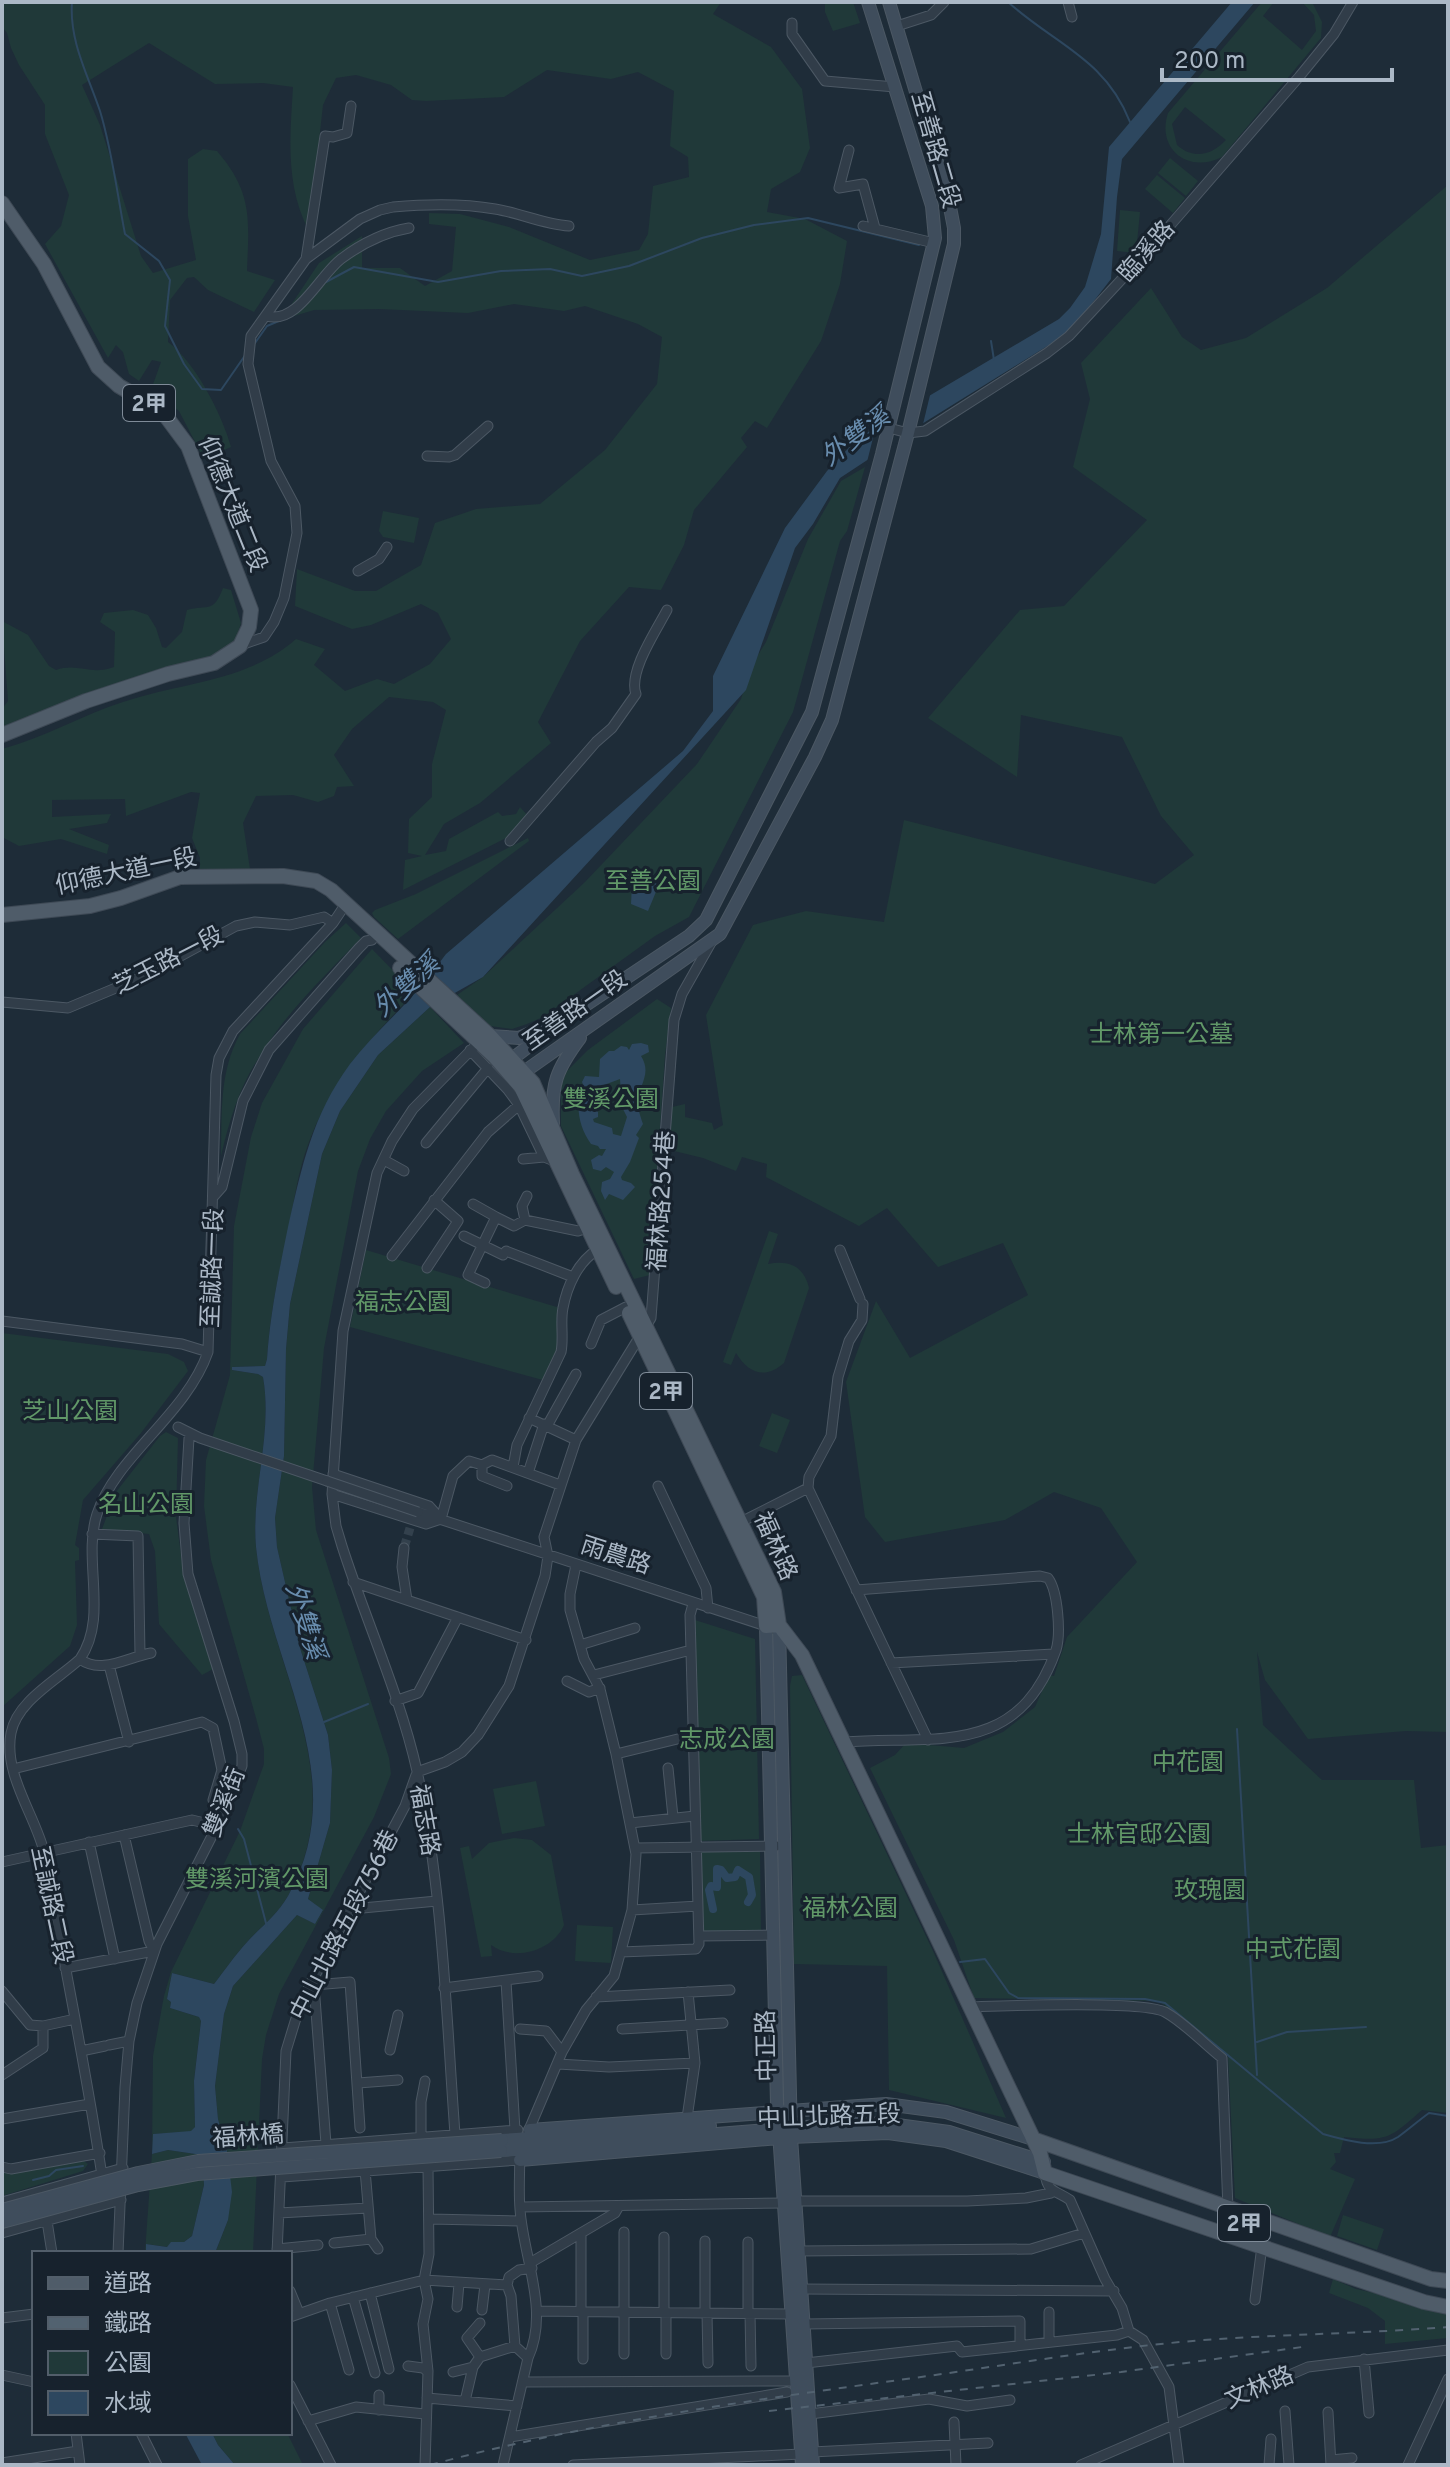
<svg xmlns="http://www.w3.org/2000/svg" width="1450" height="2467" font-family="Overpass,'Noto Sans TC',sans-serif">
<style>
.green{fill:#203939;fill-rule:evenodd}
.water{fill:#2d475f;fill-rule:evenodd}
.pier{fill:#1e2c38}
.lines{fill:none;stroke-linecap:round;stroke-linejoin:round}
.stream{stroke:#2d475f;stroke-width:2}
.canal{stroke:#2d475f;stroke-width:8}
.street-tunnel{stroke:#33414d;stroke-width:9;stroke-dasharray:9 4.5;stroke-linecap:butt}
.street-casing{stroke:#4c5864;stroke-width:11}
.secondary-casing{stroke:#4c5864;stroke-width:14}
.primary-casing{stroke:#3e4955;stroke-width:16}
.street{stroke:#313d49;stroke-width:9}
.secondary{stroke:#3f4d5c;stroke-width:12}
.primary{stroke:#4f5c69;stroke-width:14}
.rail{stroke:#526270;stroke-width:2;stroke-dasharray:8 8;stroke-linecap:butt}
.street-bridge-casing{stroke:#4c5864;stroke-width:11;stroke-linecap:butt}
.secondary-bridge-casing{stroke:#4c5864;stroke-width:14;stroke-linecap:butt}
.street-bridge{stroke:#313d49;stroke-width:9}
.secondary-bridge{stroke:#3f4d5c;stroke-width:12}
.labels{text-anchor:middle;stroke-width:6;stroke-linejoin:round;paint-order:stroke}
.shield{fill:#17222d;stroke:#7f8b98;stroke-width:2}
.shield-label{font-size:22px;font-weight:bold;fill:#abb8c6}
.street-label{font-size:24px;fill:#abb8c6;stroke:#17222d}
.park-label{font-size:24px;fill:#619868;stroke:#17222d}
.water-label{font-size:26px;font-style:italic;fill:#688cad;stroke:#17222d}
</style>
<rect width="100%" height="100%" fill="#1e2c38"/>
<path class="green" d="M2 2H721L713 14 771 47 802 89 810 148 800 172 771 189 767 212 805 219 847 241 840 284 821 341 767 428 755 421 741 438 747 447 694 510 684 545 661 590 629 587 580 641 538 722 551 743 480 803 444 824 425 855 446 851 449 839 498 812 502 816 516 814 520 807 529 817 512 835 403 890 405 860 422 856 408 853 409 819 432 797V764L446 710 433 702 389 697 352 729 334 755 354 786 337 787 334 796 318 802 293 795 256 796 243 823 250 869H200V858L192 838 200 793 191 792 126 816 125 799 52 800V817L111 814 107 823 69 829 109 845 107 854 61 839 19 846 2 837V749C44 738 82 715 123 702 182 682 247 682 296 639L325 649 314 665 345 691 377 679 394 684 430 664 451 639 438 613 421 604 371 625 352 629 295 606 297 569 355 591H376L421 565 435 523 476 509 540 504 605 450 657 384 662 337 638 324 585 306 564 311 514 304 468 313 380 309 314 310 281 320 319 263 362 236V268H400L425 286 452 271 456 227 429 224V213L460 214 509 227 590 260 639 250 648 234 653 186 689 177 688 157 670 146 674 91 638 72 611 79 547 70 504 97 426 101 412 100 391 85 356 75 336 78 323 105 309 231C285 186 290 136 293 87L263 83 215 84 149 43 82 85 100 125 141 256 153 273 196 260 188 216V159L203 149 217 151C253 193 249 219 247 271L275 280 254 312 208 290 194 277 187 278 170 300 168 342C195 362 222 414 231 447L204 459 179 411 151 390 161 362 152 360 139 381 129 374 123 352 116 345 108 358 45 244 61 226 69 195 45 134V105L19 65 11 48 7 33 2 27Z
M825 2H853L860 23 833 31 825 12Z
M1262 2H1274L1263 16 1302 50 1316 31 1314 15 1302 2H1312L1322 22 1321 38 1222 157C1189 174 1156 150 1168 113ZM1185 107 1226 140C1212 155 1194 160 1177 145L1172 124Z
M1170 158 1198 181 1186 196 1158 173Z
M1157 175 1185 198 1173 213 1145 189Z
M1448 185V1732L1406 1731 1308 1739 1265 1680 1257 1652 1263 1725 1322 1780H1414L1421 1848 1448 1845V2113L1422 2110C1390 2138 1388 2142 1344 2137L1340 2153H1334L1336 2162 1330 2169 1355 2179 1330 2237 1235 2198 1228 2056 1159 2001 974 1998 954 1940 870 1768 895 1755 906 1743 964 1748 1003 1732 1035 1707 1049 1675 1054 1676 1067 1637 1137 1562 1101 1508 1054 1492 1005 1520 885 1542 865 1517 846 1382 876 1301 910 1358 1028 1295 1003 1243 938 1267 887 1208 859 1226 766 1177 767 1164 742 1157 736 1171 703 1158 670 1150 672 1107 685 1104V1117L712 1123 714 1130 723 1125 706 1015 753 925 806 911 884 922 904 820 1155 884 1194 855 1161 816 1122 737 1021 715 1017 777 928 718 1020 610 1064 606 1147 520 1073 467 1090 399 1081 363 1151 288 1182 337 1201 350 1246 338 1327 288Z
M1120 210 1140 212 1136 253 1117 251Z
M865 467 847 531 840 541 793 712 689 917 655 936 543 1017 527 1024 512 1029 490 1026 457 995 483 977 585 882 697 764 741 699 750 668 766 642 808 539 841 481Z
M383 511 419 518 414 543 383 537 379 531Z
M223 588 231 590 241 623 233 650 2 733V709L8 701 2 621 28 635 49 666 56 670C78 662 90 676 114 667L115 632 100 622 104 613 133 610 148 615 156 628 162 647 166 648 182 632 187 610C209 604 213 614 223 588Z
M528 838 529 841 398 939 374 917 372 913 375 910 416 894Z
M346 923 361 938C325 976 285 1013 258 1059 239 1088 229 1122 221 1156 222 1114 219 1072 240 1034L325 942Z
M372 949 415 993C371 1036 331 1083 309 1142 298 1170 294 1202 288 1232 278 1274 270 1315 267 1359L265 1366 232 1367V1370L258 1374 263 1377C273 1435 251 1489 256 1547 268 1667 354 1776 288 1896 277 1915 262 1926 248 1941 235 1955 225 1970 214 1984L172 1973 167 1999 171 2002 170 2008 199 2017 201 2021 194 2080 195 2127 191 2132 153 2134 152 2154 168 2150 202 2155 204 2185 192 2236 184 2242 171 2243 167 2247 147 2244 145 2253 152 2154 153 2056 164 1996 171 1972 240 1831 264 1764V1749L256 1718 211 1560 204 1506 206 1460 230 1375 234 1226 251 1137 262 1103 303 1029Z
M657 999 671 1008 665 1055 650 1275 634 1279 561 1126V1086L566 1072 588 1050Z
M430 1007 464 1043 422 1071 386 1111 370 1139 358 1171 324 1348 312 1487 316 1530 389 1758 391 1774 374 1817 279 1994 266 2035 262 2059 253 2253H215L228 2220 227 2151 218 2119 215 2086 224 2014 233 1986 297 1915 315 1924 323 1911 308 1899 330 1823 332 1770 328 1735 300 1648 277 1547 275 1518 284 1456 286 1349 290 1304 322 1154 340 1111 378 1055Z
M769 1231 778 1234 768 1264C789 1260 804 1266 809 1288L784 1363C765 1380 748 1373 736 1353L731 1365 723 1362Z
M366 1250 567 1310 560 1368 550 1382 350 1327Z
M2 1333 168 1354 184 1362 188 1371 141 1433 83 1500 75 1545 79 1548V1560L75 1561 77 1625 70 1646 2 1707Z
M772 1413 790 1420 777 1453 759 1446Z
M166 1432 178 1438 176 1517 184 1578 213 1669 202 1675 159 1624 155 1551 149 1534 102 1529 116 1492 160 1436Z
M695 1620 755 1639 759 1839 700 1841Z
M802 1675 933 1951 1006 2118 889 2090 887 1966 794 1964 790 1686 792 1676Z
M536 1781 545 1826 502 1834 493 1789Z
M514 1838 532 1840 551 1855 564 1925C553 1951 514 1962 491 1945L492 1956 481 1957 460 1848 469 1846 472 1859 489 1843Z
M760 1850 761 1932 702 1933 700 1852Z
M577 1925 613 1927 611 1963 575 1961Z
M84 2161 88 2164 83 2171 2 2196V2171L11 2172Z
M1343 2215 1384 2229 1377 2250 1337 2236Z
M1333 2279 1356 2289 1448 2309V2338L1385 2344V2321L1368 2308 1329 2293Z
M212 2433H287L303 2465H235L218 2445Z"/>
<path class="water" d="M1232 2H1255L1122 159 1117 197 1111 279 1070 332 925 422 840 478 813 524 795 548 746 690 483 977 430 1007 378 1055 340 1111 322 1154 290 1304 286 1349 284 1456 275 1518 277 1547 300 1648 328 1735 332 1770 330 1823 308 1899 323 1910 315 1924 297 1915 233 1986 224 2014 215 2086 218 2119 227 2151 232 2192 228 2220 215 2253H146V2244L167 2247 171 2242H184L192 2236 204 2185 202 2155 168 2150 152 2154 153 2134 191 2131 195 2127 194 2081 201 2021 199 2017 170 2008 171 2002 167 1999 172 1973 214 1984C225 1970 235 1955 248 1941 262 1926 277 1915 288 1896 355 1776 268 1667 256 1547 251 1489 273 1435 263 1377L258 1374 232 1370V1367L265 1366 267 1359C270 1314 279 1271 288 1227 302 1166 312 1116 350 1064 370 1038 395 1016 416 992 427 980 436 967 446 954L683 751 713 711V676L785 528 827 471 858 438 1059 319 1070 308 1085 287 1101 234 1109 147Z
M643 872 654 877 658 887 648 911 631 904 632 884Z
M641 1043 648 1045 649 1052 641 1056C653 1075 637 1086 638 1103 638 1110 641 1118 643 1124L636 1135 639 1138 630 1162 621 1177 622 1180 631 1183 635 1187 623 1200 609 1194 605 1200 601 1191 602 1182 610 1179 614 1172 606 1167 601 1171 593 1169 591 1160 599 1155 602 1156 606 1149H600L598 1146 591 1144C581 1130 577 1115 579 1098H587L589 1092 594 1089 589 1085 584 1087 582 1082 585 1076 599 1077 600 1059 609 1051H614L621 1046 627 1047 629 1050 632 1044ZM620 1079 622 1107 627 1117 621 1136 613 1134 612 1128 594 1122 593 1119 598 1117V1112L593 1108 594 1104H600L604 1085Z
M185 2433H212L218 2445 235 2465H202Z"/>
<path class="pier" d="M931 391 923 424 866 466 877 422Z"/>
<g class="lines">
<path class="stream" d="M72 2C69 41 88 75 100 111 112 150 117 193 125 234L159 261 170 280 165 326 184 364 202 389 221 390 246 354
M1008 2C1054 44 1105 58 1130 122
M326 282 354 267 438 282 501 271 550 269 582 276 629 266 702 238 754 225 808 218 919 245
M991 341 994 360
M255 343 267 326 293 315
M324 1722 368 1704
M1237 1729 1257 2075
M238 1829 244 1839 267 1927
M960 1962 985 1959 1009 1993 1018 1998 1145 1999 1165 2003 1323 2134C1344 2140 1378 2150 1398 2137 1409 2129 1418 2121 1429 2113L1448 2116
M1257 2042 1287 2032 1366 2027
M33 2180 49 2176 56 2170 83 2166"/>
<path class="canal" d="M713 1909 709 1890 711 1886 717 1887V1869L721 1870 727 1878 735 1877 738 1870 749 1877 752 1895 748 1902"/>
<path class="street-tunnel" d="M404 1548 410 1528"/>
<g class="street-casing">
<path id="street" d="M1068 2 1072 17
M792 23V34L825 81 895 87
M897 26 931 15 944 2
M849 150 839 188 863 184 875 228
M863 226 934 243
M306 259 325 136 333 137 347 133 351 106
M267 316C297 325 319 276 341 259 361 244 385 232 409 228
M889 428 908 433 925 431 1047 353 1069 336 1147 252 1299 77 1334 34 1353 2
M427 456 449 457 455 455 488 426
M358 571 379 559 387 547
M241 645 264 637 274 622 284 598 297 533 295 506 271 461 248 364 251 336 306 259 360 219 380 210 393 207C426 204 462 203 495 209 520 213 543 224 569 226
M510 841 596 742 612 728 636 694C628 672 656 631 667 610
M2 1002 68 1008 142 977 236 926 255 922 290 925 324 917 333 923
M470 1050 508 1090 519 1105 544 1157 554 1161
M426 1143 488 1068
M523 1159 544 1157
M384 1160 404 1171
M214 1196 222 1187 243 1101 269 1050 359 948 366 941 372 940
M473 1204 496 1217
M525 1220 522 1206 527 1196
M464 1236 503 1255
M840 1250 860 1299
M506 1251 573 1277
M392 1256 488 1132 519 1105
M427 1268 458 1221 434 1200
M485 1283 468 1275 496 1217 514 1226 525 1220 578 1231 587 1228
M2 1321 182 1344 208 1352
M591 1344 601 1320 626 1307
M529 1418 576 1440
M547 1426 576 1374
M178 1427 200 1438 327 1481
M482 1465V1476L507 1486
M513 1467 517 1445 561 1352C564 1338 560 1322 563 1308 567 1286 578 1262 597 1250
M528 1473 544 1424
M333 1474 429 1506 439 1517
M658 1486 706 1588 708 1608
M808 1488 928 1740
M332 1494 426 1524 441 1519
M418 1512 766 1626
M441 1519 453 1476 469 1461 482 1465 492 1460 560 1485
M739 1523 808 1488 809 1477 831 1436 838 1377 849 1341 862 1320 863 1304
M92 1534 138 1536 140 1655
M404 1548 402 1567 407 1600
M353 1582 526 1640
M580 1645 635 1628
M80 1659C101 1675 128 1657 151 1653
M891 1663 1054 1654
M109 1665 129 1742
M594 1675 691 1650
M567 1681 589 1692 600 1688
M395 1701 418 1693 458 1617
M844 1742C933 1735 1018 1759 1056 1650 1061 1634 1058 1591 1048 1578L1040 1576 856 1590
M616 1754 694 1735
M668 1768 673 1817
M13 1769 202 1722 213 1728 222 1770 239 1777
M417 1772 445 1762 462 1752 478 1735 509 1686 545 1576 548 1556 544 1537 576 1440 651 1318 674 1020 682 994 712 941
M213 1800 222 1770
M630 1823 695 1816
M89 1842 115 1959
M635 1848 776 1846
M2 1862 192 1820 217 1826
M352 1909 437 1901
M632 1910 698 1906
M699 1936 774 1935
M621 1952 696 1949 699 1944 690 1615 693 1604
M65 1968 154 1951 149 1941 124 1835
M311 1982 314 1985 326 2144
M314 1985 350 1982 360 2128
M444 1988 538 1976
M2 1991 30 2025 43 2026 75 2019
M596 1997 730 1990
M969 2007C1003 2006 1142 2000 1165 2012 1185 2023 1204 2044 1222 2058L1228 2209
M520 2029 546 2031 562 2052
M622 2029 723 2023
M109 2045 129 2041
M390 2050 398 2015
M81 2051 105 2046
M558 2064 609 2067 695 2063
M2 2075 43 2048V2026
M358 2083 398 2080
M687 2118 695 2063 688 1992
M2 2119 90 2104
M528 2132 562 2052 586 2010 614 1976 632 1910 636 1854 616 1754 600 1689 584 1659 570 1610V1594L576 1565
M455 2134C446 2013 443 1890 417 1771 400 1695 366 1621 342 1546L336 1526 332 1494 343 1331 377 1173 392 1141 413 1109 478 1043
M421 2137V2102L425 2081
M283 2148 518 2130
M2 2167 11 2169 100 2153
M365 2170 371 2239 378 2249
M1045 2173C1047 2193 1056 2190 1070 2200L1105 2279 1122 2308 1129 2331 1143 2340 1169 2387 1179 2465
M282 2177 520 2160
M795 2201H967L1026 2198 1051 2193
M2 2202 123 2168
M106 2204C96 2129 82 2055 68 1981 60 1939 55 1897 45 1855 36 1816 3 1775 11 1733 17 1701 57 1680 80 1659 109 1617 82 1560 97 1514 116 1456 186 1415 208 1352L216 1075 219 1058 233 1031 333 923 345 905
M520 2207 784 2203
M279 2213 368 2208
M430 2219 521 2221
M47 2221 52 2253
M624 2232V2354
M2 2233 121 2200
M664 2237V2312
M334 2243 371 2239
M277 2249 318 2245
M799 2251 1031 2249 1084 2233
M118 2253 125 2087 129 2041 137 2003 157 1944 217 1826 242 1766V1754L234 1721 188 1574 184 1523 189 1438
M277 2253 286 2051 301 2002 405 1806 416 1775
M530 2263 615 2213 619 2206
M507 2285 511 2296 515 2346 528 2358
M801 2289 1114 2291
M290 2291 299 2313
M370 2293 389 2369
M353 2297 375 2373
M1255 2300 1262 2246
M330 2303 349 2370
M457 2307 459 2283
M482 2310 485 2285
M538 2311 792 2314
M581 2311V2236
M705 2313V2241
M707 2313 708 2363
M748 2313V2242
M750 2313 751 2366
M290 2317 330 2303 424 2280 507 2285 509 2277 519 2270 532 2268
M2 2318 34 2314
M804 2324 1020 2321V2345
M1049 2342V2312
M666 2354V2312
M480 2357 515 2346
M583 2359V2311
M1364 2359 1369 2413
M806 2363 957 2346 962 2352 1117 2335 1129 2331
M408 2366 423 2368 428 2372
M453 2372 473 2367
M2 2375 34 2382
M523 2382 796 2381
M290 2385 331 2465
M379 2395V2410
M427 2398 517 2406
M465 2401 473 2367 480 2357 467 2338 480 2323
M1285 2411 1289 2465
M1328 2412 1331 2465
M810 2414 929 2399 967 2406 1010 2400
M308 2421 356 2407 425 2414
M954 2422 956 2465
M76 2433 80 2465
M141 2433 157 2465
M510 2437 787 2392
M812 2452 988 2443
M1331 2460 1352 2458
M2 2463 78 2451
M425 2465 428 2371 423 2324 428 2299 424 2280 429 2254 428 2167
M503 2465 528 2358C550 2311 523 2257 520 2209 518 2186 521 2163 519 2140L515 2130 506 1981
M573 2465 801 2454
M1081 2465 1308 2367 1448 2350
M1269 2465 1271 2439
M1408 2465 1448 2379"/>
</g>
<g class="secondary-casing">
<path id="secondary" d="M868 2 932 206 935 238 882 454 812 712 706 920 689 936 566 1018 512 1059 509 1072H524L720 934 815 757 832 720 908 433 954 244V228L949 202 889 2
M490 1036 519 1038 556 1022
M553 1124C551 1084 556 1070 580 1038
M779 1625 791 2137 813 2465
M766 1626 777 2104 802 2465
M530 2130 886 2104 946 2112 1033 2139
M502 2140 710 2126
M501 2151 767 2130 857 2123 890 2124 949 2132 1044 2162
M520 2160 791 2137 888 2133 946 2141 1045 2173"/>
</g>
<g class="primary-casing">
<path id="primary" d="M2 203 44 264 98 367 119 386 162 411 188 446 251 610 249 627 240 646 214 663 168 674 86 701 2 735
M2 915 90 906 121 898 180 877 283 876 316 881 331 890 490 1036 533 1083 572 1174 774 1592 779 1625 802 1655 1040 2153 1045 2173 1424 2302 1448 2307
M400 968 495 1057 521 1087 616 1287
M629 1313 764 1597 766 1626 779 1625
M1033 2139 1431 2279 1448 2281"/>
</g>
<use href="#street" class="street"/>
<use href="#secondary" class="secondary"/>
<use href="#primary" class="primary"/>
<path class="rail" d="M769 2411 1121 2372 1302 2347
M430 2465C585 2423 747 2401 906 2379 1010 2365 1114 2346 1218 2339 1295 2334 1372 2333 1448 2327"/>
<g class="street-bridge-casing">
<path id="street-bridge" d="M327 1481 418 1512"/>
</g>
<g class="secondary-bridge-casing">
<path id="secondary-bridge" d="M2 2210 138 2173 198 2161 502 2140
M2 2222 138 2185 197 2174 501 2151"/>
</g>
<use href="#street-bridge" class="street-bridge"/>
<use href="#secondary-bridge" class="secondary-bridge"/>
</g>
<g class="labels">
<g class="shield">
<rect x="123" y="385" width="52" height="36" rx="6"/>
<rect x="640" y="1373" width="52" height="36" rx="6"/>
<rect x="1218" y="2205" width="52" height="36" rx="6"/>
</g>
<g class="shield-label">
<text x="149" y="411">2甲</text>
<text x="666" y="1399">2甲</text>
<text x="1244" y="2231">2甲</text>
</g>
<g class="street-label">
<text transform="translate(936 150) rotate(74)" y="8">至善路二段</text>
<text transform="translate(1146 251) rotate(-49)" y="8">臨溪路</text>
<text transform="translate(233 504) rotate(68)" y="8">仰德大道二段</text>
<text transform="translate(126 871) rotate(-12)" y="8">仰德大道一段</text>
<text transform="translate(168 960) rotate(-27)" y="8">芝玉路一段</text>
<text transform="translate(575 1010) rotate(-35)" y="8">至善路一段</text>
<text transform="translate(661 1201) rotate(-86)" y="8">福林路254巷</text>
<text transform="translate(212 1268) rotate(-88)" y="8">至誠路一段</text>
<text transform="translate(776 1546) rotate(66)" y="8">福林路</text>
<text transform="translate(616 1555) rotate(18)" y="8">雨農路</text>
<text transform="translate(224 1802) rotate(-68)" y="8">雙溪街</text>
<text transform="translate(425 1820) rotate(80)" y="8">福志路</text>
<text transform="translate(52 1905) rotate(78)" y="8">至誠路二段</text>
<text transform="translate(344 1925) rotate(-63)" y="8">中山北路五段756巷</text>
<text transform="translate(766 2046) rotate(-91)" y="8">中正路</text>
<text transform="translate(829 2116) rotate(-2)" y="8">中山北路五段</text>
<text transform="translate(248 2136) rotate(-4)" y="8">福林橋</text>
<text transform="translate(1259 2387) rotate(-23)" y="8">文林路</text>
</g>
<g class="park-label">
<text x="653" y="889">至善公園</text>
<text x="1161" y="1042">士林第一公墓</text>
<text x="611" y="1107">雙溪公園</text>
<text x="403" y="1310">福志公園</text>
<text x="70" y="1419">芝山公園</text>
<text x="146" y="1512">名山公園</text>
<text x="727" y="1747">志成公園</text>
<text x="1188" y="1770">中花園</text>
<text x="1139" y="1842">士林官邸公園</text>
<text x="257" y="1887">雙溪河濱公園</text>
<text x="1210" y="1898">玫瑰園</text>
<text x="850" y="1916">福林公園</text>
<text x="1293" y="1957">中式花園</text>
</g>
<g class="water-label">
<text transform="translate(855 436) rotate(-37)" y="9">外雙溪</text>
<text transform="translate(406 985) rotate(-42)" y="9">外雙溪</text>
<text transform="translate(306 1621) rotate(73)" y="9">外雙溪</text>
</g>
</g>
<rect width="1450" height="2467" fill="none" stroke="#abb8c6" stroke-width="8"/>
<rect x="32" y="2251" width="260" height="184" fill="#17222d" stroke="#525e6a" stroke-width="2"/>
<rect x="48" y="2277" width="40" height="12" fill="#4f5c69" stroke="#525e6a" stroke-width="2"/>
<text x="104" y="2291" font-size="24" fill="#abb8c6">道路</text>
<rect x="48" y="2317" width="40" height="12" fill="#526270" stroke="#525e6a" stroke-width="2"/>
<text x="104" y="2331" font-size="24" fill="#abb8c6">鐵路</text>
<rect x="48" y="2351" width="40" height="24" fill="#203939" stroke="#525e6a" stroke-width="2"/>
<text x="104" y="2371" font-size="24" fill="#abb8c6">公園</text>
<rect x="48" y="2391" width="40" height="24" fill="#2d475f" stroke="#525e6a" stroke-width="2"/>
<text x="104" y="2411" font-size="24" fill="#abb8c6">水域</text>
<path d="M1162 68v12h230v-12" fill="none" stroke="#abb8c6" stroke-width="4"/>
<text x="1174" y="68" font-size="24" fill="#abb8c6" stroke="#17222d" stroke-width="6" paint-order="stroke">200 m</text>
</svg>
